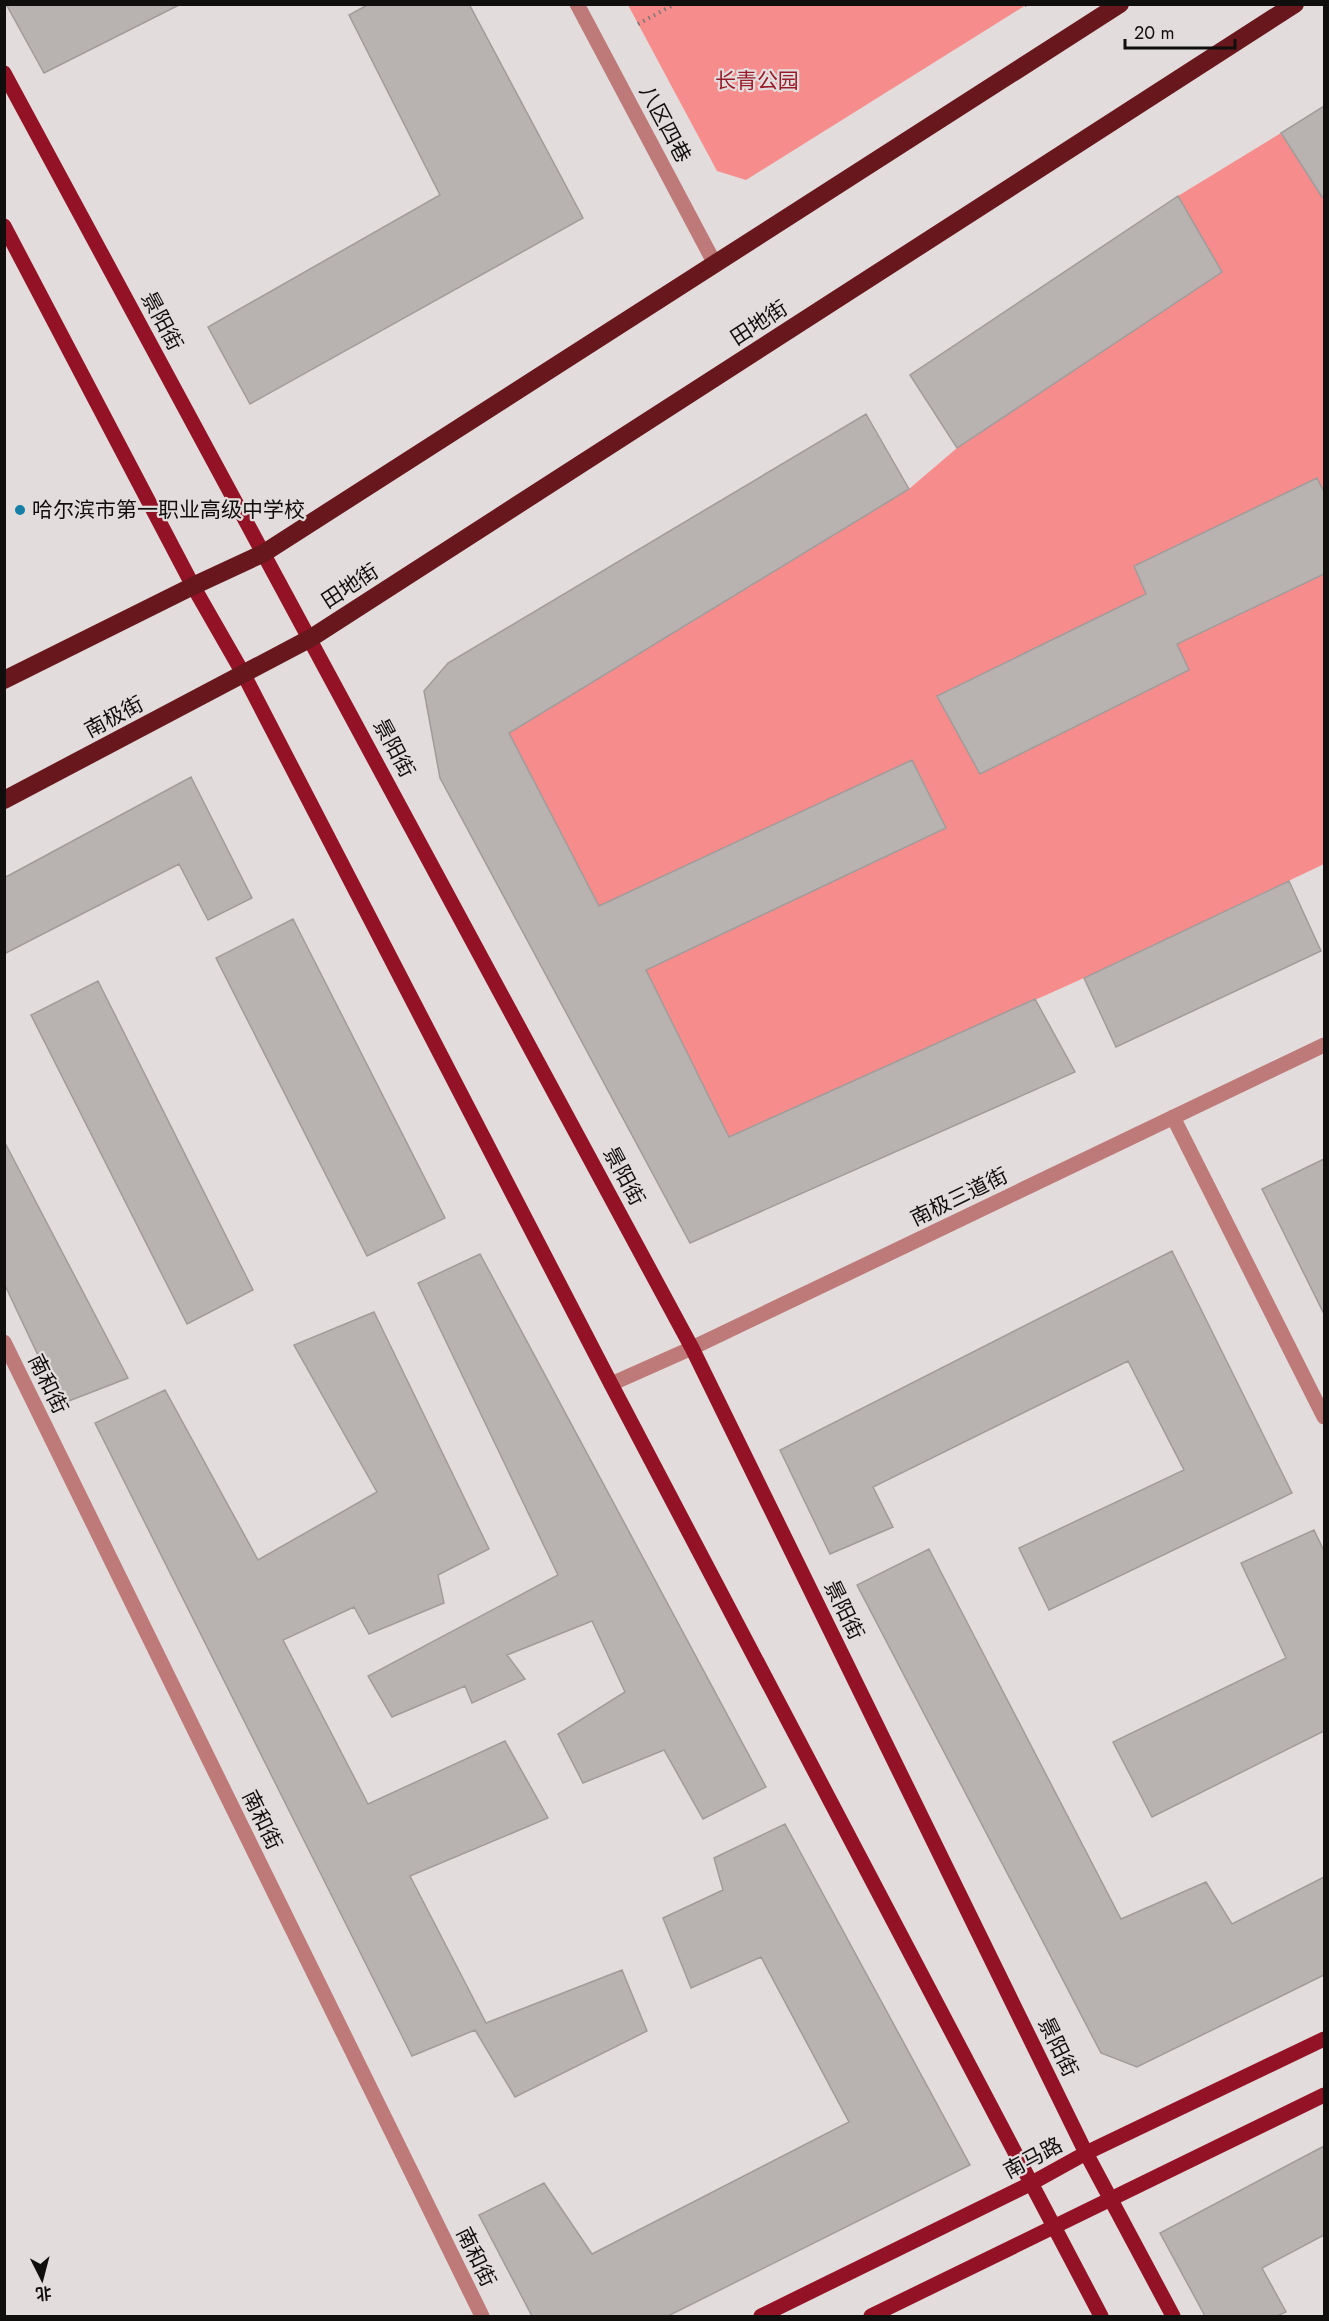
<svg xmlns="http://www.w3.org/2000/svg" width="1329" height="2321" font-family="Jost,'Noto Sans SC',sans-serif">
<style>
.green{fill:#f68d8c}
.building{fill:#b8b2b1;stroke:#a19b9a;stroke-width:1.5}
.lines{fill:none;stroke-linecap:round;stroke-linejoin:round}
.path{stroke:#7a7675;stroke-width:4;stroke-dasharray:1.5 4.5;stroke-linecap:butt}
.minor{stroke:#be7a78;stroke-width:15}
.major{stroke:#941225;stroke-width:15}
.highway{stroke:#68171d;stroke-width:18}
.poi-dot{fill:#157fa8;stroke:#e3dcdc;stroke-width:2}
.labels{text-anchor:middle;stroke-width:4.5;stroke-linejoin:round;paint-order:stroke}
.park-label{font-size:21px;fill:#991b2a;stroke:#e3dcdc}
.street-label{font-size:21px;fill:#110f0e;stroke:#e3dcdc}
.poi-label{font-size:21px;fill:#110f0e;stroke:#e3dcdc;text-anchor:start}
</style>
<rect width="100%" height="100%" fill="#e3dcdc"/>
<path class="green" d="M628 5H1026L746 180 717 171Z
M1281 133 1322 197 1324 196V864L1084 978 729 1137 646 970 946 828 912 761 599 906 509 733 909 489 957 448 1222 272 1178 196Z"/>
<path class="building" d="M6 4H181L44 73Z
M369 4H469L583 218 250 404 208 327 440 195 349 15Z
M1324 106V196L1322 197 1281 133Z
M1178 196 1222 272 957 448 910 375Z
M866 414 909 489 509 733 599 906 912 760 946 828 646 970 729 1137 1035 999 1075 1072 690 1243 440 778 424 691 448 663Z
M1317 478 1324 492V574L1177 644 1189 670 980 774 937 696 1146 594 1134 566Z
M1317 478 1324 492V574L1177 644 1189 670 980 774 937 696 1146 594 1134 566Z
M191 777 252 898 208 920 179 864 4 954V878Z
M1289 881 1321 951 1116 1047 1084 978Z
M1289 881 1321 951 1116 1047 1084 978Z
M293 919 445 1218 367 1256 216 958Z
M98 981 253 1290 187 1324 31 1015Z
M4 1141 128 1378 61 1404 4 1283Z
M1324 1159V1314L1262 1189Z
M1172 1251 1292 1493 1049 1610 1019 1548 1184 1470 1128 1361 873 1487 893 1527 830 1554 780 1450Z
M480 1254 766 1787 703 1819 664 1750 583 1783 558 1734 625 1692 592 1621 507 1655 525 1679 472 1703 465 1686 392 1717 368 1676 558 1575 418 1283Z
M374 1312 489 1549 438 1575 444 1603 369 1634 354 1607 283 1640 368 1804 505 1741 548 1818 410 1876 486 2023 622 1970 647 2031 515 2097 475 2030 412 2056 95 1423 165 1390 258 1560 377 1492 294 1345Z
M1314 1530 1324 1551V1731L1152 1817 1113 1742 1286 1658 1241 1563Z
M929 1549 1121 1919 1206 1882 1232 1924 1324 1877V1975L1137 2067 1101 2053 857 1585Z
M785 1824 970 2165 668 2316H532L479 2215 544 2183 592 2254 849 2122 761 1957 691 1988 663 1918 723 1890 714 1858Z
M1324 2146V2235L1262 2268 1286 2312 1277 2316H1205L1160 2233Z"/>
<g class="lines">
<path class="path" d="M1021 4 1022 7 1026 4
M638 24 675 4"/>
<path class="minor" d="M577 4 715 264
M1173 1117 1324 1417
M4 1342 482 2316
M611 1384 692 1348 1324 1045"/>
<path class="major" d="M4 73 692 1348 1086 2153 1173 2316
M4 226 193 586 244 675 611 1384 1101 2316
M761 2316 1030 2184 1086 2153 1324 2039
M871 2316 1324 2095"/>
<path class="highway" d="M4 680 193 586 264 553 1120 4
M4 800 311 638 1295 4"/>
</g>
<circle class="poi-dot" cx="20" cy="510" r="6"/>
<g class="labels">
<g class="park-label">
<text x="757" y="88">长青公园</text>
</g>
<g class="street-label">
<text transform="translate(665 124) rotate(62)" y="7">八区四巷</text>
<text transform="translate(162 321) rotate(62)" y="7">景阳街</text>
<text transform="translate(759 323) rotate(-33)" y="7">田地街</text>
<text transform="translate(350 586) rotate(-33)" y="7">田地街</text>
<text transform="translate(114 717) rotate(-28)" y="7">南极街</text>
<text transform="translate(394 748) rotate(62)" y="7">景阳街</text>
<text transform="translate(624 1176) rotate(62)" y="7">景阳街</text>
<text transform="translate(959 1197) rotate(-26)" y="7">南极三道街</text>
<text transform="translate(48 1384) rotate(64)" y="7">南和街</text>
<text transform="translate(844 1610) rotate(64)" y="7">景阳街</text>
<text transform="translate(262 1820) rotate(64)" y="7">南和街</text>
<text transform="translate(1058 2047) rotate(64)" y="7">景阳街</text>
<text transform="translate(1033 2158) rotate(-28)" y="7">南马路</text>
<text transform="translate(476 2257) rotate(64)" y="7">南和街</text>
</g>
<g class="poi-label">
<text x="32" y="517">哈尔滨市第一职业高级中学校</text>
</g>
</g>
<rect width="1329" height="2321" fill="none" stroke="#110f0e" stroke-width="12"/>
<g transform="translate(42 2279) rotate(174)" stroke="#e3dcdc" stroke-width="4.5" paint-order="stroke">
<path d="M0-4.5L10 22L0 15L-10 22Z" fill="#110f0e"/>
<text y="-9" font-size="16" font-weight="bold" text-anchor="middle" fill="#110f0e">北</text>
</g>
<path d="M1125 39v9h110v-9" fill="none" stroke="#110f0e" stroke-width="3"/>
<text x="1134" y="39" font-size="18" fill="#110f0e" stroke="#e3dcdc" stroke-width="4.5" paint-order="stroke">20 m</text>
</svg>
